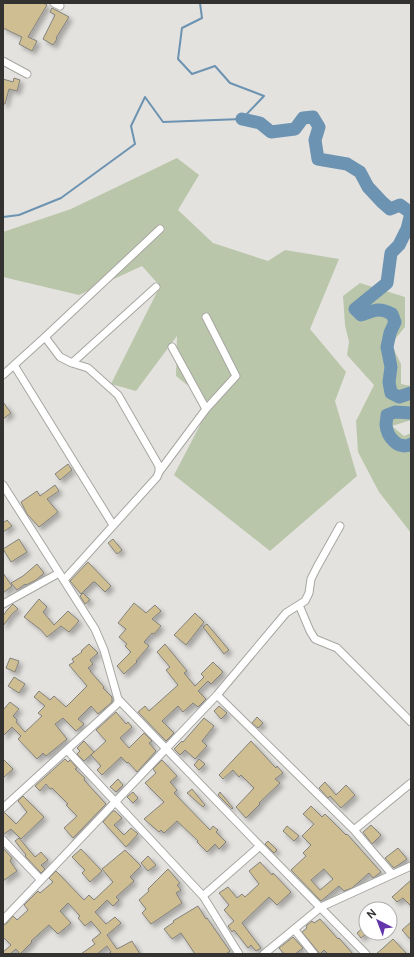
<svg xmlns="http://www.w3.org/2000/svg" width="414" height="957" font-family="'DM Sans',sans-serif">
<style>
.green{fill:#b9c6aa}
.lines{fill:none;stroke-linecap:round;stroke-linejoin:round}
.stream{stroke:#6c93b1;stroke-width:2}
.river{stroke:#6c93b1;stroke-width:13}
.building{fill:#cebe91;stroke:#83827e;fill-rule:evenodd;filter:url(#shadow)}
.minor-casing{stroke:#a7a6a2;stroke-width:9}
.minor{stroke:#fff;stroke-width:7}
</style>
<defs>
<filter id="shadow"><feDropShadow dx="3.5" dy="3.5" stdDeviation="2" flood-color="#0004"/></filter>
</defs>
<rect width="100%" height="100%" fill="#e4e2de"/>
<path class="green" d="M177 158 199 175 178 210 213 243 268 261 285 250 339 259 310 329 346 372 335 401 357 476 270 551 174 475 211 404 176 376 177 336 136 391 111 384 160 286 142 266 79 295 3 277V232L71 209Z
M360 283 405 297V327L391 344 401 364V384L411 386V420L392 426 404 436 411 433V533L379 492 358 452 356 421 374 385 347 355 349 342 345 325 343 296Z"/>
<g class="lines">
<path class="stream" d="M3 217 19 215 61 198 135 144 131 126 145 97 163 122 242 119 264 96 230 83 215 66 192 74 178 59 182 28 202 18 200 3"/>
<path class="river" d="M242 119 260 123 271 132 295 129 303 118 313 117 319 127 315 140 318 159 347 164 360 172 368 187 382 202 390 209 400 205 411 213 407 229 399 245 391 253 387 283 355 309 361 315C375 310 379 307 392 314L395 322 390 333 387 347 391 367 389 382 391 393 399 397 411 393
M411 413 395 412 387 415C387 418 386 422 386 425 387 437 399 451 411 444"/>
</g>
<path class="building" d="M3 3H43L47 5 28 37 37 41 32 51 19 44 22 37 3 28Z
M52 8 69 17 56 38 57 39 53 45 43 39 55 15 50 12Z
M14 78 20 80 17 91 9 89 5 104H3V79L13 82Z
M3 402 11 413 3 419Z
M68 464 72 470 60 480 55 474Z
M55 485 59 491 47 499 58 512 39 527 27 514 21 502 37 491 40 496Z
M7 520 12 526 3 532V523Z
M19 539 27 552 11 562 3 549Z
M113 539 122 550 117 554 108 543Z
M88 562 111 586 105 592 95 582H93L81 594 70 581Z
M37 564 44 573 36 580 26 585 25 584 17 590 11 583 23 576Z
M3 573 12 586 3 593Z
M83 593 90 600 85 604 80 596Z
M39 599 47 607 43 612 54 625 68 611 79 621 69 632 61 626 47 637 41 630 24 617Z
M134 603 146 613 155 605 161 611 152 619 161 626 154 634 152 633 144 642 149 646 136 661 137 662 124 674 117 666 131 652 125 646 127 644 119 637 126 629 118 623Z
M13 604 18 609 12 614 3 626V616L7 610Z
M195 613 204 622 186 645 174 635Z
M207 624 229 650 224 654 203 627Z
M89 644 98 653 90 660 93 664 88 668 91 671H90L104 687 103 688 112 697V702L98 714 91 706 78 719 84 724 76 731 63 718 55 724 67 739 46 756 43 753 37 759 18 739 21 736 12 727 3 736V710L10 702 19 709 13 716 17 720 16 722 25 732 42 716 38 713 45 706 34 697 39 691 50 700 54 696 66 707 87 686 69 665 74 662 72 659 82 652 81 651Z
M165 644 187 671 184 673 195 686 204 677 201 674 213 662 223 672 211 684 208 681 198 691 206 699 198 707 193 703 183 712 178 706 162 721 174 733 166 741 138 712 145 706 149 711 178 685 166 670 170 667 157 652Z
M10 658 19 661 15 672 6 668Z
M14 677 25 684 19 693 8 686Z
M219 706 227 713 221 719 214 711Z
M116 712 126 724 128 722 132 727 120 738 129 748 144 733 152 741 149 743 156 751 137 772 128 762 127 763 121 757 102 775 97 770 101 766 91 755 106 741 96 730Z
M257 717 263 723 258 728 252 723Z
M204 718 214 726 202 741 207 746 195 759 185 750 180 755 174 749 182 741 183 742Z
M84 741 94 752 84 761 77 754 80 751 77 748Z
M251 741 276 768 277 766 283 773 275 779 280 783 259 803 260 804 246 818 236 807 254 788 241 775 239 777 233 770 223 779 219 775Z
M3 759 13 769 3 778Z
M65 759 68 762 70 760 77 768 75 769 85 778 84 780 106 804 73 838 64 828 77 816 66 805 68 804 52 788 50 789 46 784 40 791 35 786Z
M199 759 205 764 199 770 194 765Z
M162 760 177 776 170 782 177 790 174 793 210 830 213 826 218 830 216 832 226 842 219 849 215 844 207 852 197 842 198 841 177 821 164 833 161 830 159 832 144 819 164 802 145 783 156 773 153 769Z
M118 779 123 785 116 792 110 787Z
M325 782 336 795 346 785 355 795 341 808 330 796 328 798 319 788Z
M192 789 205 805 203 807 187 793Z
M133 792 138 798 133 803 127 797Z
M220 792 233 808 232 809 218 795Z
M23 796 44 817 21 839 11 829 3 835V813H5L16 824 27 812 18 801Z
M311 806 322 817 325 814 346 835 347 834 381 872 373 878 369 873 352 888 344 891 339 886 321 901 291 870 306 856 303 853 311 845 302 836 314 824 303 814ZM324 869 333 879 320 890 311 880Z
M113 811H115L122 818 114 825 124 835 131 828 138 834 126 847 103 822Z
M371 825 381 835 372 844 363 832Z
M287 826 299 836 294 841 283 831Z
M19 838 35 857 41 852 48 860 41 865 45 869 41 873 25 856 26 855 15 841Z
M268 841 277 850 274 853 265 844Z
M3 848 12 858 10 861 17 871 3 881Z
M398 848 407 859 394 868 385 858Z
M81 849 102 871 90 882 82 873 85 870 72 857Z
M125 850 141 866 130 877 134 881 116 897 119 900 113 906 107 900 95 912 106 924 115 917 121 923 107 935 117 949 132 941 140 954H108L111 952 107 946 97 954H81L95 944 92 940 101 933 91 921 85 926 78 918 80 916 68 903 60 911 71 923 58 934 49 925 31 941 32 942 20 954 16 949 10 954H3V952L11 945 3 937V925L7 923 13 916 17 920 28 910 24 905 38 891 40 893 53 882 49 878 56 871 84 900 89 895 94 900 113 882 102 869Z
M148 856 156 865 148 871 141 863Z
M260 862 272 875 273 873 291 892 277 905 269 897 242 923 261 948 256 951 251 945 248 948 234 930 232 932 228 926 234 921 224 910 229 905 219 893 228 887 237 898 242 894 245 897 259 884 249 871Z
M168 869 180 883 177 885 181 890 176 893 182 903 151 924 142 913 146 909 139 900 149 891 148 889Z
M411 880V906L403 898 397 902 392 897Z
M198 906 206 919 207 918 230 951 226 954H195L181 933 172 939 164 929 174 922 173 921Z
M320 919 338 939 339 938 353 954H328L324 950 320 954 302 932 307 928 306 926 312 921 314 923Z
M411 922V940L402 930Z
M366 925V934L361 938 357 933Z
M293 937 303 948 295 954H284L279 948Z
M393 939 407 954H376L382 949Z"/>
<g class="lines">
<g class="minor-casing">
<path id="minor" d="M54 3 60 6
M3 61 27 74
M45 337 160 229
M172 347 206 409
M72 363 156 287
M14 365 113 525
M3 375 45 337 60 357 72 363 88 368 118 395 159 466V472L157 477 64 580
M159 472 206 409 236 376 206 317
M3 485 95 629 104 650 118 699V702L116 705 3 808
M3 604 59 573
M299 605 310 631 315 639 337 648 411 722
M217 695 354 830 392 874
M118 699 260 846 366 954
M67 750 203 896 239 954
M354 830 411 783
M3 840 41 880
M203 896 260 846
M3 920 217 695 286 613 305 601 309 593 311 579 317 567 340 526
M294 929 314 954
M264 954 321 907 411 866"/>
</g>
<use href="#minor" class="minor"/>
</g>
<rect width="414" height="957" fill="none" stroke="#333231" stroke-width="8"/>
<g transform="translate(378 921) rotate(318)"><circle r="19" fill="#ffffff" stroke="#adadad"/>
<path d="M0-3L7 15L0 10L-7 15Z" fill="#6434ab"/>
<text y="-6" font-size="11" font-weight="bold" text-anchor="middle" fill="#333231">N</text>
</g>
</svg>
